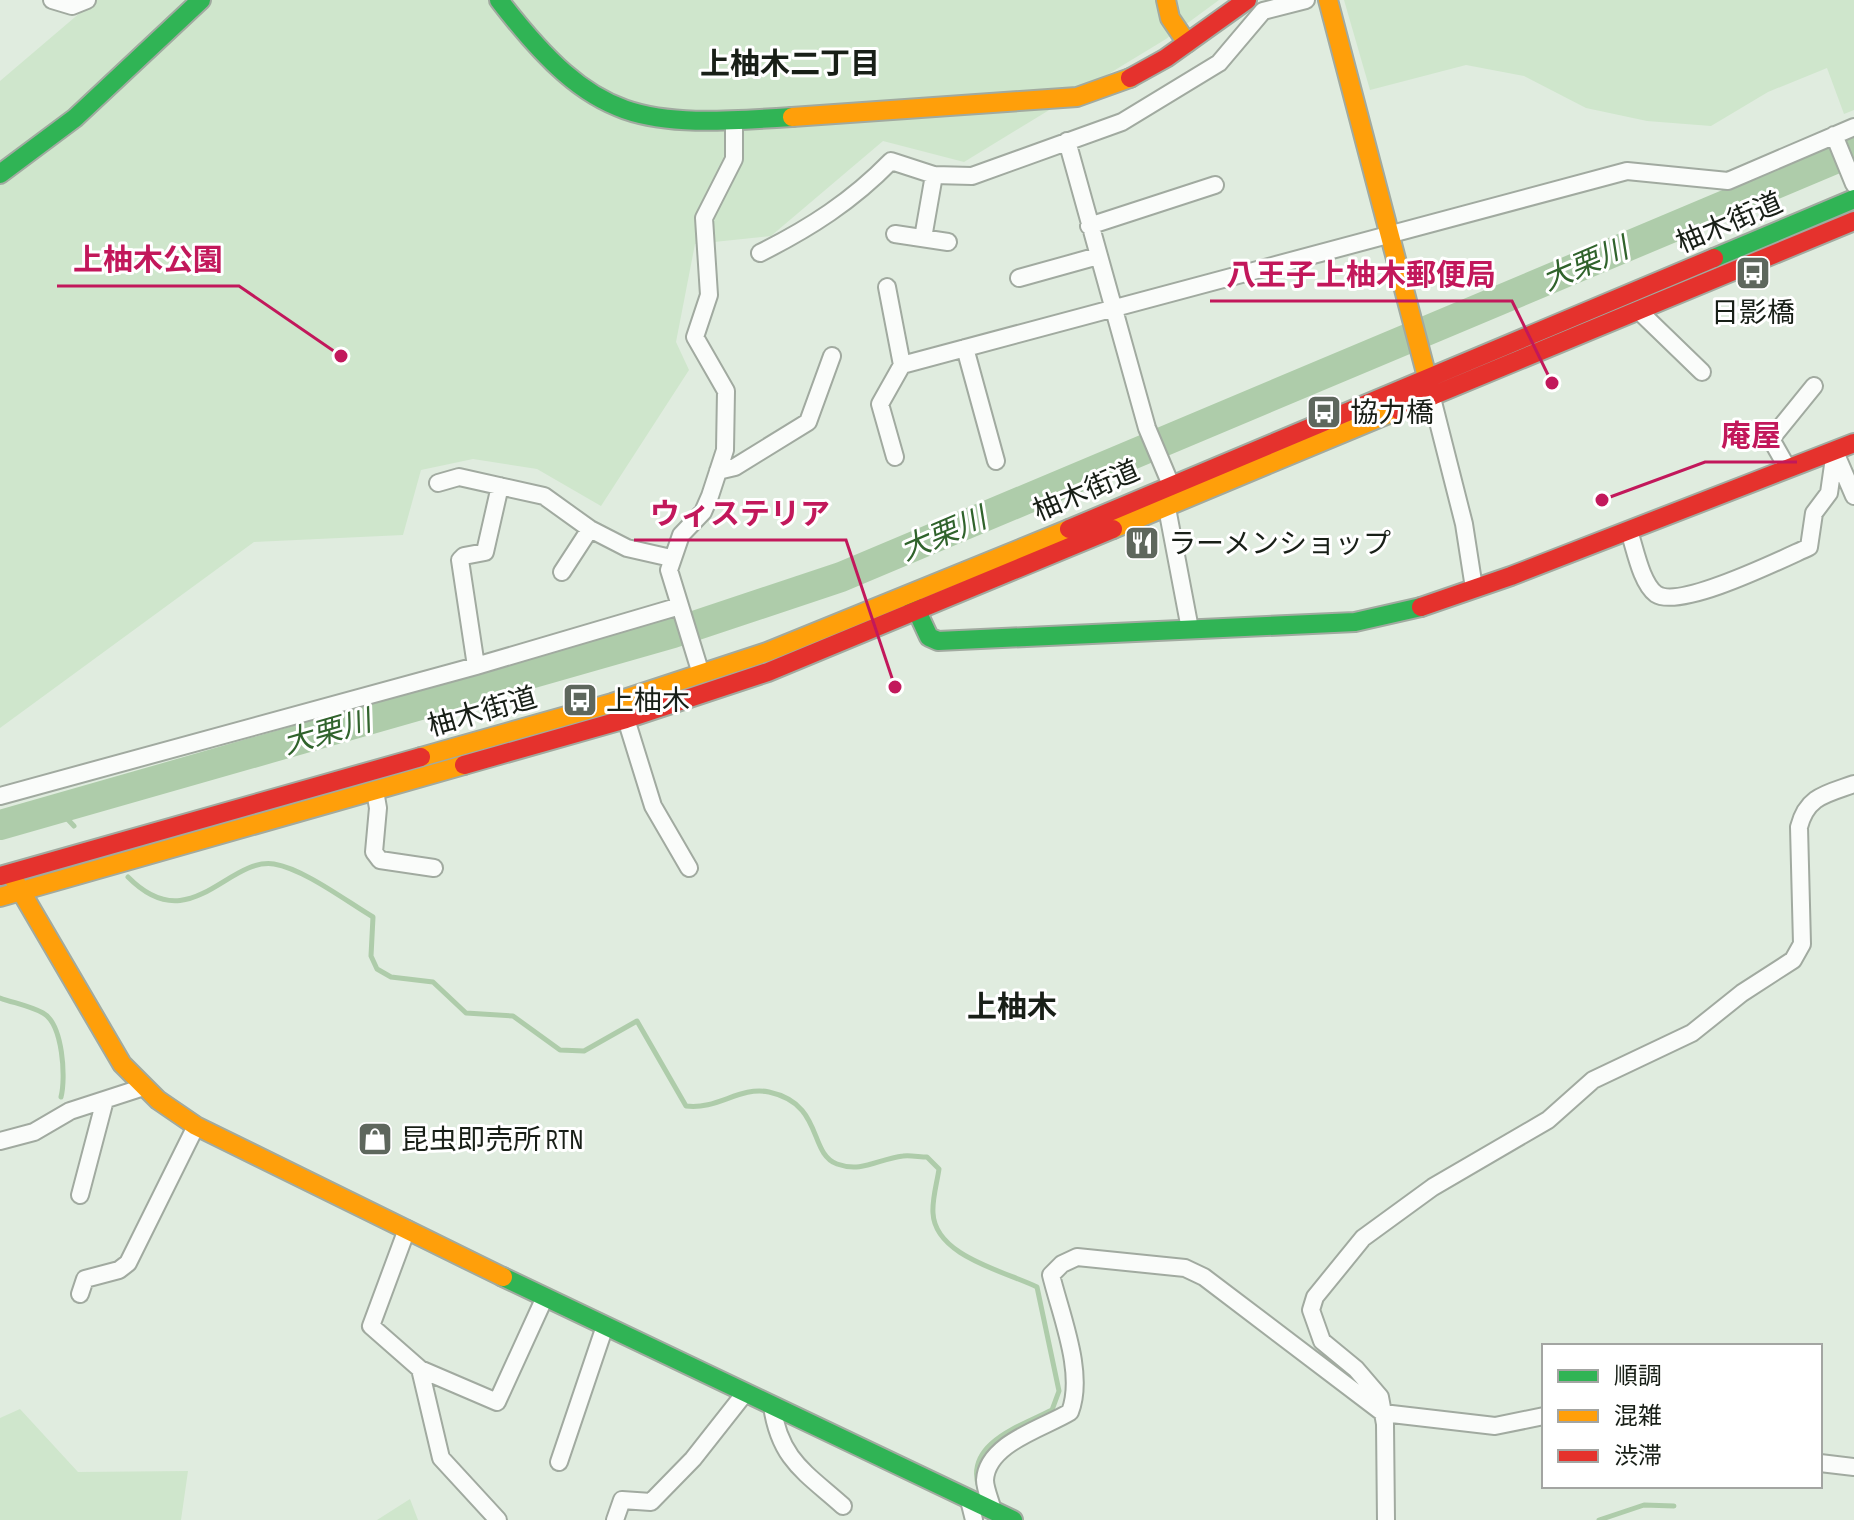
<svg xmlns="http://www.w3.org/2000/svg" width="1854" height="1520" font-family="'Sofia Sans Condensed','Noto Sans JP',sans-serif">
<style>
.green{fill:#cfe6cc}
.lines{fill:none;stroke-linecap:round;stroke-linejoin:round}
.stream{stroke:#aeccaa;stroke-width:5}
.river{stroke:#aeccaa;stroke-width:30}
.street-casing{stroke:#a1aaa0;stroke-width:20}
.fast-casing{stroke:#a1aaa0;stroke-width:22}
.slow-casing{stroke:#a1aaa0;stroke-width:22}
.jam-casing{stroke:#a1aaa0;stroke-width:22}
.street{stroke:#fafcfa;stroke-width:16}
.fast{stroke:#30b455;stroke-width:18}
.slow{stroke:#ff9f0a;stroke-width:18}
.jam{stroke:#e5322d;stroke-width:18}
.labels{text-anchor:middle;stroke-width:6;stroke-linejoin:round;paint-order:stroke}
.street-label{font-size:28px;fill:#181f17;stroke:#fff}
.poi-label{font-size:28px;fill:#181f17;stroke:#fff;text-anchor:start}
.neighbourhood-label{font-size:30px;font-weight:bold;fill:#181f17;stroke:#fff}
.water-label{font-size:30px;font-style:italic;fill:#30632c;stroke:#fff}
.leader{fill:none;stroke:#c2185b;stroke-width:3}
.callout-dot{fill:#c2185b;stroke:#fff;stroke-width:3}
.callout-label{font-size:30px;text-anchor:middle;font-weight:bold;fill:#c2185b;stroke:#fff;stroke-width:6;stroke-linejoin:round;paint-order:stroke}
</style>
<rect width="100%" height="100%" fill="#e0ecdf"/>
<path class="green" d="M95 0H1219L1166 39 964 162 883 141 771 236 695 244 676 342 689 370 601 506 537 469 473 459 421 470 403 535 254 542 0 728V81Z
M1344 0H1854V110L1844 114 1827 68 1768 92 1711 126 1647 121 1586 108 1524 76 1466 65 1370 90Z
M20 1409 78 1472 188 1471 181 1520H0V1418Z
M410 1499 418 1520H377Z"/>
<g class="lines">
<path class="stream" d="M58 809 74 826
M128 877C190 940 227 857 274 864 304 869 346 901 373 917L371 956 377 969 391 977 433 982 466 1013 513 1016 560 1050 584 1051 637 1021 686 1106C718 1110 739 1086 769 1092 824 1104 808 1153 837 1164 862 1173 878 1159 903 1156 910 1155 920 1157 927 1157L939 1169C937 1183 932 1199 933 1213 935 1256 1004 1271 1037 1287L1059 1391 1052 1410C1021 1426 964 1443 979 1488
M0 998C14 1003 30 1006 43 1013 63 1024 66 1078 61 1097
M1599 1520 1644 1505 1674 1506"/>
<path class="river" d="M0 825 673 633 841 577 1854 151"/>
<g class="street-casing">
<path id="street" d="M52 0 72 6 87 0
M1834 135 1854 184
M1067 141 1147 428 1171 485
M1089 226 1215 185
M895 234 948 242
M923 238 934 175
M760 253C810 228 852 201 891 161L934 175 972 176 1122 122 1219 63 1263 11 1306 0
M1019 278 1098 256
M887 287 902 365
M1639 311 1702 372
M965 348 996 461
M1432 398 1464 524 1474 588
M1835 452 1854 496
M895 457 880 404 902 365 1627 171 1728 181 1854 127
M1788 469 1771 439 1814 386
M718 471 735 467 808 422 832 356
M438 483 459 477 544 496 590 529 627 548 671 558
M1167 508 1190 629
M1629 531C1635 548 1641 583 1656 594 1680 610 1782 559 1809 547L1814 513 1829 493 1835 451
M562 572 590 529
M476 666 460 560 464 556 485 552 500 486
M701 674 669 570 681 535 703 512 710 496 725 450 726 391 695 337 709 295 704 218 734 159V122
M626 719 653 806 689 868
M375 791 378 808 374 852 380 860 434 868
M0 796 476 666 680 606
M0 1141 34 1132 70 1111 144 1087
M80 1195 105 1100
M407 1229 371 1326 420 1369 441 1458 498 1520
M80 1294 85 1279 119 1270 128 1263 196 1126
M420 1369 497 1402 545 1297
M772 1406C780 1460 805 1472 843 1506
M559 1462 605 1326
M1820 1463 1854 1467
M969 1500 974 1520
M993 1511C991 1502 985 1489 985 1480 987 1443 1044 1428 1070 1412 1085 1373 1061 1316 1051 1275L1062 1264 1077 1257 1185 1268 1204 1277 1383 1413 1495 1426 1544 1416
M615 1520 622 1500 651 1502 693 1459 745 1393
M1386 1520 1385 1424 1380 1397 1356 1369 1322 1341 1311 1310 1315 1297 1363 1238 1433 1187 1548 1120 1593 1080 1692 1033 1742 993 1793 960 1802 944 1799 827C1807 796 1826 794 1854 784"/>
</g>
<g class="fast-casing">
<path id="fast" d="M499 0C596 126 640 127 792 117
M0 174 75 118 201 0
M1714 258 1854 199
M910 596 929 637 938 641 1355 622 1421 607
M503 1277 1013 1520"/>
</g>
<g class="slow-casing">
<path id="slow" d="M1166 0 1170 18 1187 43
M1328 0 1432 396
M792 117 1077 97 1130 78
M1113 529 1398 410
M421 757 612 703 767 652 1069 529
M12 876 122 1064 158 1100 196 1126 503 1277
M0 897 464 765"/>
</g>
<g class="jam-casing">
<path id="jam" d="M1130 78 1166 58 1247 0
M1398 410 1854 221
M1069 529 1714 258
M1421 607 1511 576 1854 443
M464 765 626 719 768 672 1113 529
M0 876 421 757"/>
</g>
<use href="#street" class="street"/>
<use href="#fast" class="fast"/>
<use href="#slow" class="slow"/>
<use href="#jam" class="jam"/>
</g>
<defs>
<g id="bus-square" transform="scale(1.8)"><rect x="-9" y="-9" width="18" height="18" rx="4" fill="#5e675d" stroke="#fff"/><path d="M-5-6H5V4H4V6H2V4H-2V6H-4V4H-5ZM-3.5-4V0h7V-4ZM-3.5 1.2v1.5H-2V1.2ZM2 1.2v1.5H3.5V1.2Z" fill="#fff"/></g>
<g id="restaurant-square" transform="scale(1.8)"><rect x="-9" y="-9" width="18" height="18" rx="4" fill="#5e675d" stroke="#fff"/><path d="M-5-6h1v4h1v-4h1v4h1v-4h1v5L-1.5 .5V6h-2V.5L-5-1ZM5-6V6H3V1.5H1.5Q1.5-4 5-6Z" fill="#fff"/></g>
<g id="shop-square" transform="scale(1.8)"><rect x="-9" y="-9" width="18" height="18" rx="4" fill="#5e675d" stroke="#fff"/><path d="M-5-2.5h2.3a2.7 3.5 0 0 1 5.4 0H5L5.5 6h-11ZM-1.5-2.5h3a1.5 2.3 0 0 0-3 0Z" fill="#fff"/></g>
</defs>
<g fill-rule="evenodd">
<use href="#bus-square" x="1753" y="273"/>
<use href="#bus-square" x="1324" y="412"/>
<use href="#restaurant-square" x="1142" y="543"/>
<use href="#bus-square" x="580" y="700"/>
<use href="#shop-square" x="375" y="1139"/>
</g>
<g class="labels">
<g class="street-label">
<text transform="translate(1729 222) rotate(-23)" y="10">柚木街道</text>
<text transform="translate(1086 490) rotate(-23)" y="10">柚木街道</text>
<text transform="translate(482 711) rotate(-16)" y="10">柚木街道</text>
</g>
<g class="poi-label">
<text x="1753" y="322" text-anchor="middle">日影橋</text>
<text x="1350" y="422">協力橋</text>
<text x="1168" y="553">ラーメンショップ</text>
<text x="606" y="710">上柚木</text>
<text x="401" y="1149">昆虫即売所 RTN</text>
</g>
<g class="neighbourhood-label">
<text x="790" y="74">上柚木二丁目</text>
<text x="1012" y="1017">上柚木</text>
</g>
<g class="water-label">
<text transform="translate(1585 264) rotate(-23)" y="10">大栗川</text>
<text transform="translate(943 534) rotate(-23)" y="10">大栗川</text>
<text transform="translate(327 732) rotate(-16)" y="10">大栗川</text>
</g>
</g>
<path class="leader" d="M341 356L239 286H57M1552 383L1512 301H1210M1602 500L1705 462H1797M895 687L846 540H634"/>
<g class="callout-dot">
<circle cx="341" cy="356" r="8"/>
<circle cx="1552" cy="383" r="8"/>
<circle cx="1602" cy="500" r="8"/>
<circle cx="895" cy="687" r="8"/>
</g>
<g class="callout-label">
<text x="148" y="270">上柚木公園</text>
<text x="1361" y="285">八王子上柚木郵便局</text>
<text x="1751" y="446">庵屋</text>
<text x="740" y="524">ウィステリア</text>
</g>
<rect x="1542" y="1344" width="280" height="144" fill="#ffffff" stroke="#a3a5a2" stroke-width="2"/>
<rect x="1558" y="1370" width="40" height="12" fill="#30b455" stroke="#a3a5a2" stroke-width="2"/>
<text x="1614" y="1384" font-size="24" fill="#181f17">順調</text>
<rect x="1558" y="1410" width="40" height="12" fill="#ff9f0a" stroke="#a3a5a2" stroke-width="2"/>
<text x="1614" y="1424" font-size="24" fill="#181f17">混雑</text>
<rect x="1558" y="1450" width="40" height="12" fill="#e5322d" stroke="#a3a5a2" stroke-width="2"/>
<text x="1614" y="1464" font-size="24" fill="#181f17">渋滞</text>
</svg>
